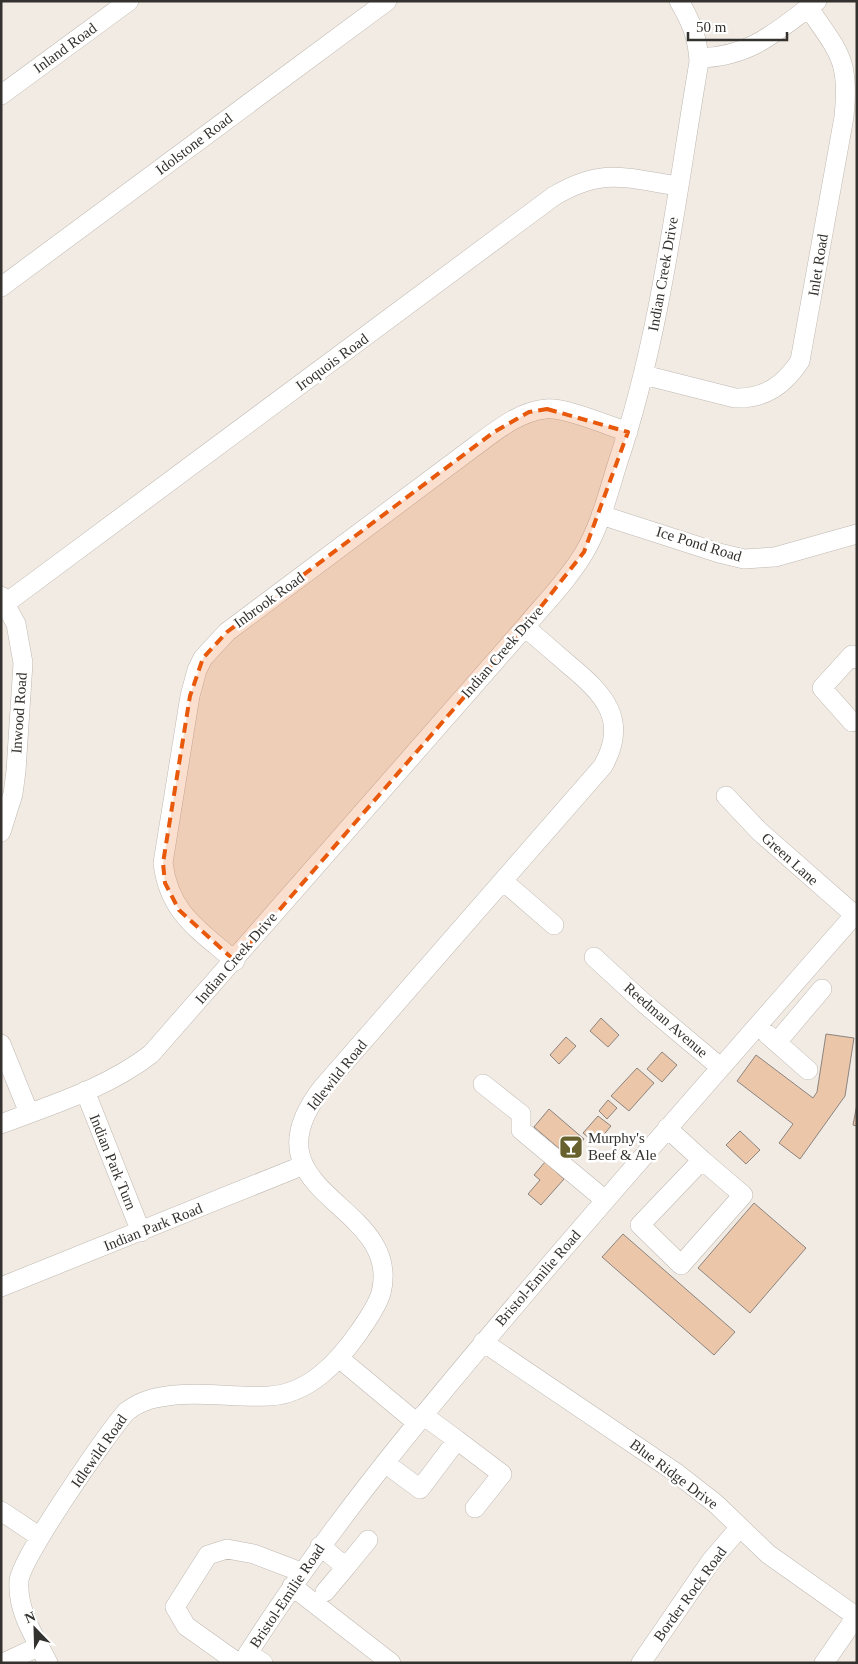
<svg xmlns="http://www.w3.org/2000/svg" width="858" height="1664" font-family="Georgia,serif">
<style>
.building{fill:#ebc6a9;stroke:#8b847f}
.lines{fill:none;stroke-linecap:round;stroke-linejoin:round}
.minor-casing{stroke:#beb8b1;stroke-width:20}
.minor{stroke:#fff;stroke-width:19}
.marked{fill:#e8590c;fill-opacity:0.2;stroke:#e8590c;stroke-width:4;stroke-dasharray:10 6;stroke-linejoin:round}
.labels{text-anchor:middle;stroke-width:5;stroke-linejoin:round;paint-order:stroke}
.street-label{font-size:15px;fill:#34322f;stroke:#fff}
.poi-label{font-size:15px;fill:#34322f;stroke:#fff;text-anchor:start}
</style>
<rect width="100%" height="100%" fill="#f2ebe4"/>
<path class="building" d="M601 1018 619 1035 608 1047 590 1031Z
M826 1034 854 1038 845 1096 800 1159 779 1143 793 1124 737 1081 756 1055 813 1098 817 1092Z
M566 1037 576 1046 559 1064 550 1055Z
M662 1052 677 1065 662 1082 647 1069Z
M637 1068 654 1083 629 1111 611 1096Z
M608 1100 617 1108 607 1119 599 1111Z
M857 1104V1126L853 1125Z
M549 1109 584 1139 569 1157 534 1127Z
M598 1116 611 1126 596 1144 583 1133Z
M740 1131 760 1150 746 1164 726 1145Z
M545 1162 564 1179 541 1205 528 1194 540 1180 534 1175Z
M754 1203 806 1248 750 1313 698 1268Z
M623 1234 735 1332 714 1355 602 1257Z"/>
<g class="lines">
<g class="minor-casing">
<path id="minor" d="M699 58C751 57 777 31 817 1
M1 95 129 1
M1 287 387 1
M644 375 735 398C765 399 784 385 800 361L844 117C850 59 839 53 808 7
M601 515 719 553 744 559 775 557 857 534
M1 596 16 624 23 663 16 771 13 794 1 832
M6 603 554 196C603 167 625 178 678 186
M852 722 822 688 852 655 857 659
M726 796 759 831 857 917
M503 881 554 925
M594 957 645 1004 720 1067
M235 961C199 930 169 913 163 863L190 696 197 670 203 658 227 632 478 444C498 429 521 411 546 409 565 407 609 426 628 432
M767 1034 808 1070
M777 1042 822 989
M1 1044 29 1113
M483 1084 521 1114V1130L605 1200
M85 1091 141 1232
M1 1124C53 1104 107 1088 151 1054L525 627C545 603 568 580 584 553 600 526 608 494 617 465 661 335 676 196 699 62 698 38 691 21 679 1
M667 1128 702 1160 640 1225 681 1265 743 1195 702 1160
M1 1287 304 1165
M483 1342 675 1472 716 1504 768 1554 857 1617
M339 1358 417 1423
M457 1440 502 1474 475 1508
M385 1463 420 1489 457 1440 423 1415
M1 1511 40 1537
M320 1546 346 1567 368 1540
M292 1586 391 1663
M325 1592 346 1567
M248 1653 263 1663
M3 1663 40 1646
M48 1663C35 1637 17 1612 19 1581 20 1559 107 1434 126 1412 141 1400 156 1397 175 1395 207 1392 238 1398 269 1396 309 1394 338 1362 359 1332 367 1320 377 1307 381 1293 404 1202 238 1195 323 1087L603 766C629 720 604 694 569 665 554 652 540 640 525 627
M238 1663 186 1626 175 1607 208 1555 227 1549 254 1554 301 1572
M242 1663C326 1529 428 1408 530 1288 638 1161 748 1037 857 912
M641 1663 711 1561 740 1527
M824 1663 856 1617"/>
</g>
<use href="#minor" class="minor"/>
</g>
<path class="marked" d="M547 409 628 432 584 552 525 627 235 961 179 910 165 883 163 863 190 696 203 658 227 632 494 432 529 412Z"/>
<defs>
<g id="bar-square" transform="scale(1.25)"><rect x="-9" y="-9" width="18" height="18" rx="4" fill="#68612d" stroke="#fff"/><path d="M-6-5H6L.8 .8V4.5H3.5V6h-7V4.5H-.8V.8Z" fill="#fff"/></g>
</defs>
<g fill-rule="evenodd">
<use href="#bar-square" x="571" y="1147"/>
</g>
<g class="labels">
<g class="street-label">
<text transform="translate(65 48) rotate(-36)" y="5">Inland Road</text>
<text transform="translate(194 144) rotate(-37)" y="5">Idolstone Road</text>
<text transform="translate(818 265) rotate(-81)" y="5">Inlet Road</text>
<text transform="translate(663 274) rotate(-80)" y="5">Indian Creek Drive</text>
<text transform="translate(332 362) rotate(-36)" y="5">Iroquois Road</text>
<text transform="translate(699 544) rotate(17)" y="5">Ice Pond Road</text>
<text transform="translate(269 600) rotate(-36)" y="5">Inbrook Road</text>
<text transform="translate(502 652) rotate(-49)" y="5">Indian Creek Drive</text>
<text transform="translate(19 713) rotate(-86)" y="5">Inwood Road</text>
<text transform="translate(790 859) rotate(42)" y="5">Green Lane</text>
<text transform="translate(236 958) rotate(-49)" y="5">Indian Creek Drive</text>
<text transform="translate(666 1020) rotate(41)" y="5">Reedman Avenue</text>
<text transform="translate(337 1075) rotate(-51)" y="5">Idlewild Road</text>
<text transform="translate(113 1162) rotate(68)" y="5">Indian Park Turn</text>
<text transform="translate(153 1227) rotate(-22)" y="5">Indian Park Road</text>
<text transform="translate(538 1278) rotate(-49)" y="5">Bristol-Emilie Road</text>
<text transform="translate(99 1451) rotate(-55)" y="5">Idlewild Road</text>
<text transform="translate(674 1474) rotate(37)" y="5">Blue Ridge Drive</text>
<text transform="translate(690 1594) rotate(-54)" y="5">Border Rock Road</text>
<text transform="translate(287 1596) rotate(-56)" y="5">Bristol-Emilie Road</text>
</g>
<g class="poi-label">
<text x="588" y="1143">Murphy's<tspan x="588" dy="17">Beef &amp; Ale</tspan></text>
</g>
</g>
<rect width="858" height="1664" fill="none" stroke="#34322f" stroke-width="5"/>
<g transform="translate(35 1629) rotate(337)" stroke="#ffffff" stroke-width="4" paint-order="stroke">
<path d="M0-4L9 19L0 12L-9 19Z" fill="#34322f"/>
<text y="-8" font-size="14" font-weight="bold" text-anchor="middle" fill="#34322f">N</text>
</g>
<path d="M688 32v8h99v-8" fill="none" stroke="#34322f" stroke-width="2.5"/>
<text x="696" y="32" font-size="15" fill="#34322f" stroke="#ffffff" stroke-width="4" paint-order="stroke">50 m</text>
</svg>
